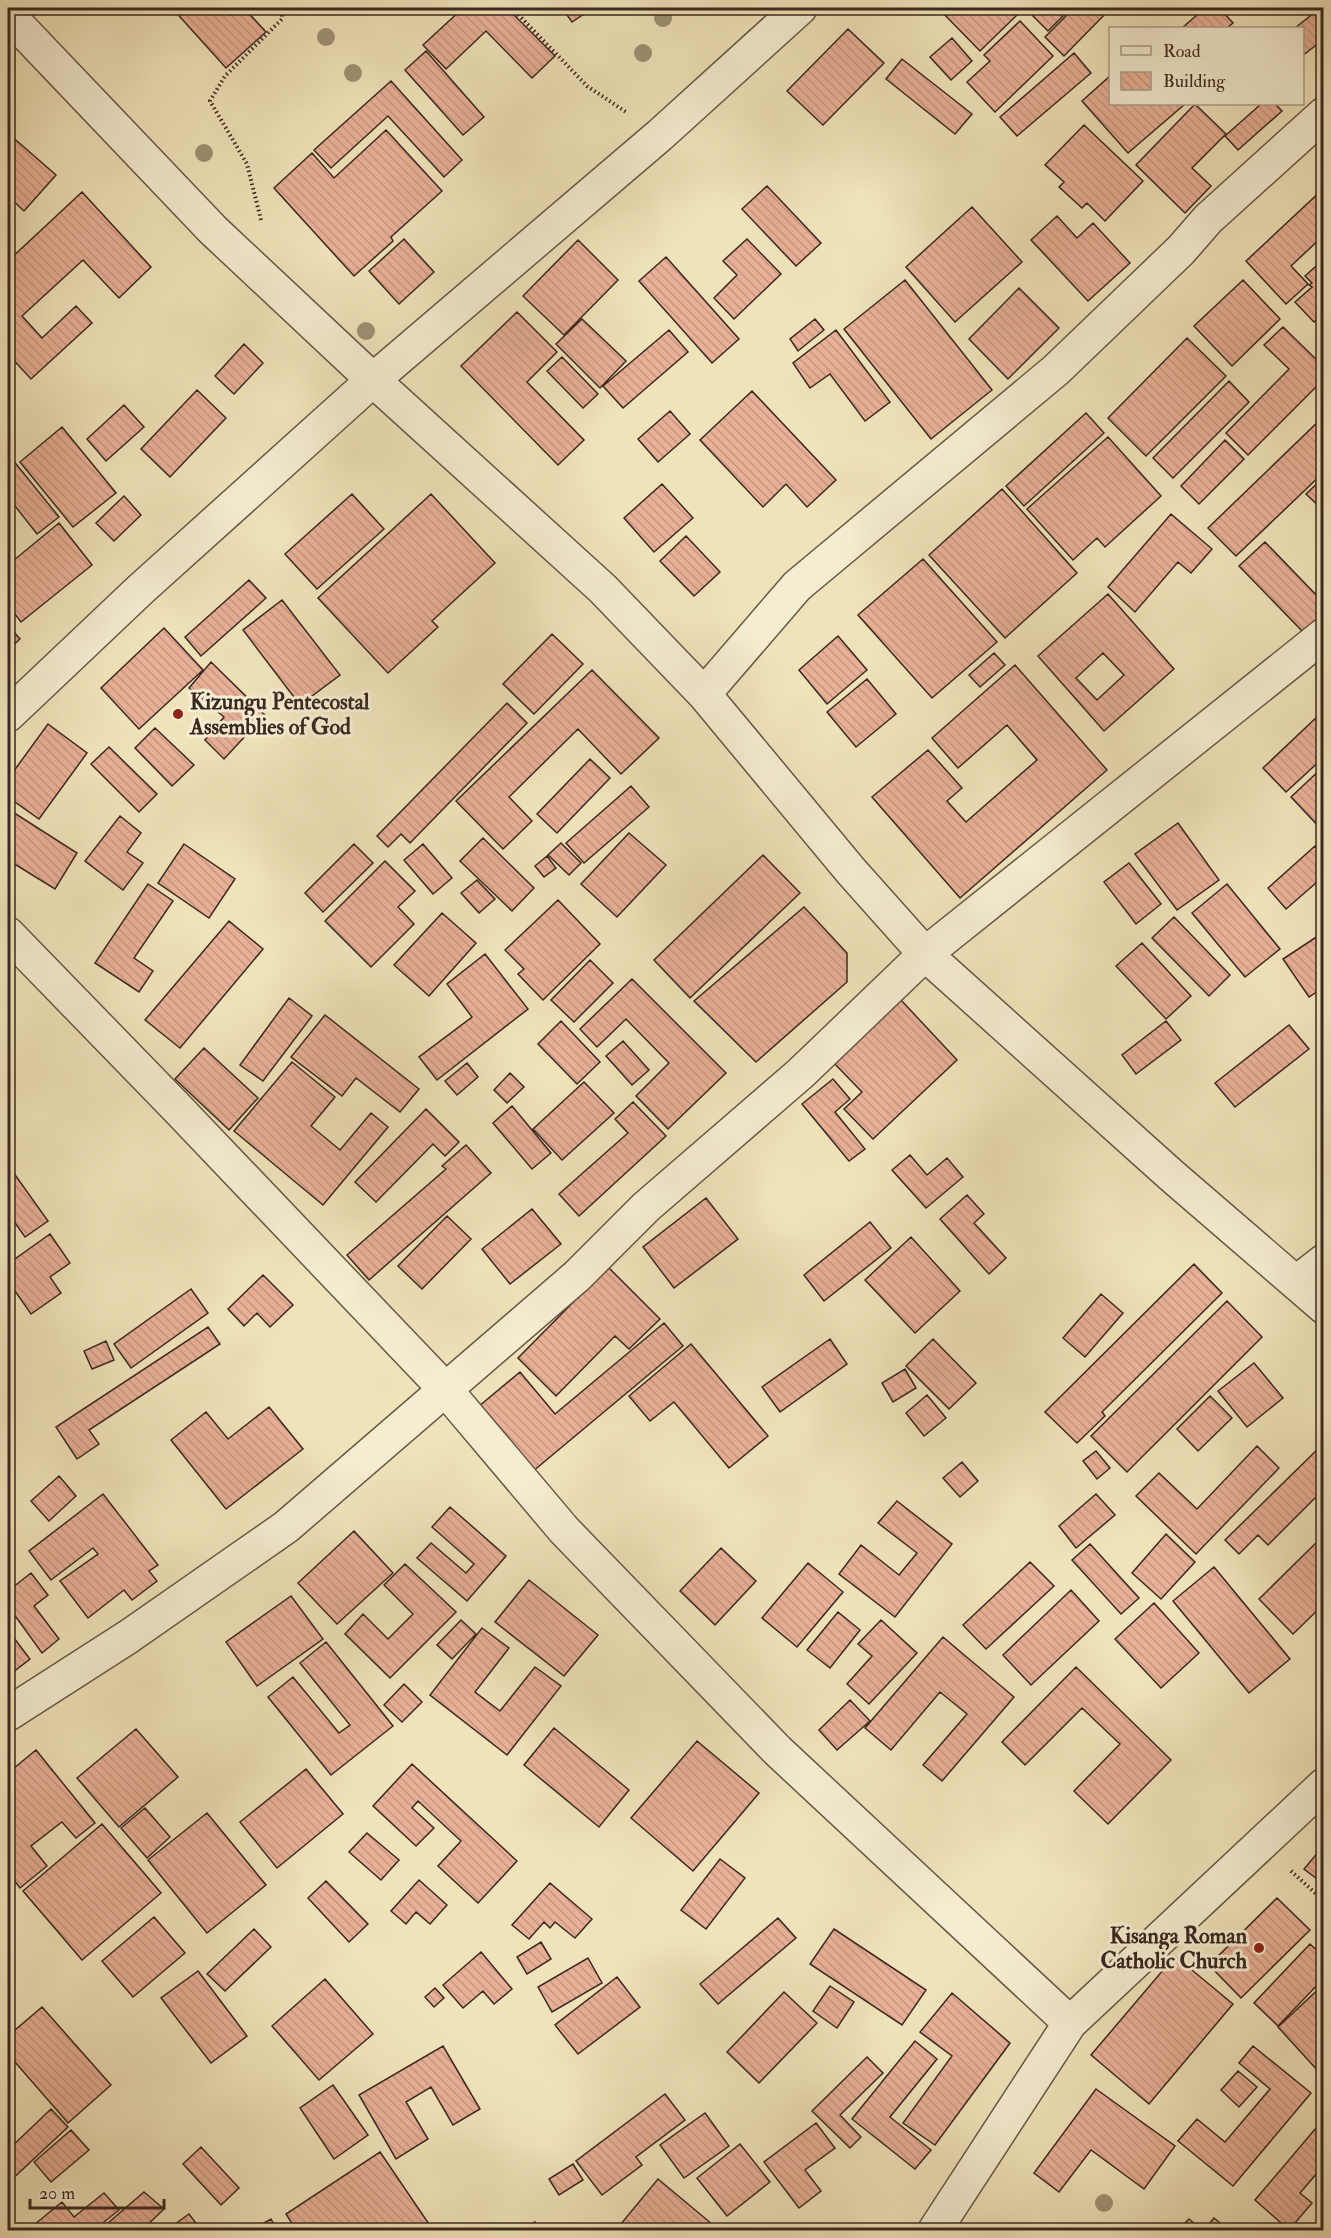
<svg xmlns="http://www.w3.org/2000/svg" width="1331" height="2238" font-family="'IM FELL Double Pica',serif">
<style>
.building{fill:url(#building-back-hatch);stroke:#3a2820;stroke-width:1.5;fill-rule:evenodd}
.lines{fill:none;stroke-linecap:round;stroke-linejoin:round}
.minor-casing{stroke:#685746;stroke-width:36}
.path{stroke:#3a2820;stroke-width:4;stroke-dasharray:1.5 3;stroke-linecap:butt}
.minor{stroke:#f5edd2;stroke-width:33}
.tree{fill:#9e9174}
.poi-dot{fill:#8f2418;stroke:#f5edd2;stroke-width:2}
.labels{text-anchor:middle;stroke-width:6;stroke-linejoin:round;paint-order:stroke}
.poi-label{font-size:22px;font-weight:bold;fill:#3a2820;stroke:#f5edd2;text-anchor:start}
</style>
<defs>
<pattern id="building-back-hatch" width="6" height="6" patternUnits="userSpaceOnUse" patternTransform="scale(1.5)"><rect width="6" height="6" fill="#e8b096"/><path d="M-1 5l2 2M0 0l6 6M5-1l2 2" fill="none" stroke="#c89781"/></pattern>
</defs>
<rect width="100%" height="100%" fill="#f0e3ba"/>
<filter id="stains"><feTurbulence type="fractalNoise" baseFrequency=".00333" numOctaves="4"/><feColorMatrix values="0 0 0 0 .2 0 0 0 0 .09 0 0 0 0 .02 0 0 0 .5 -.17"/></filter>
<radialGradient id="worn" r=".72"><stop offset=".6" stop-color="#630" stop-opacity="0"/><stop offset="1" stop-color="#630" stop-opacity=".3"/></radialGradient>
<path class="building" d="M172 8H225L231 15 239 8H244L266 32 226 68Z
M463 8H507L555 56 532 78 486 31 446 69 423 45Z
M562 8H593L572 22Z
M941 8H1012L1018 14 980 51 939 9Z
M1025 8H1066L1069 10 1048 31Z
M1074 8H1111L1064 56 1045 37Z
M1205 8H1219L1233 23 1227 28H1182Z
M1319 9 1324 15V39L1302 56V28H1295Z
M1020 21 1053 56 995 112 967 82 990 61 984 55Z
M848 29 884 63 823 125 787 91Z
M952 38 972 61 951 80 930 57Z
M426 51 484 117 463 135 405 70Z
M1074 53 1091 73 1017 136 1000 117Z
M902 59 972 114 955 134 886 79Z
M1110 76V104H1185L1128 153 1082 101Z
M391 81 462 160 444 177 388 116 331 168 314 150Z
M1195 104 1226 134 1192 168 1211 186 1185 213 1136 165Z
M1261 104H1275L1282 111 1238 150 1225 136Z
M1084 125 1143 181 1105 221 1087 203 1082 208 1059 187 1064 182 1045 165Z
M386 130 442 191 391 237 393 241 354 276 274 188 312 153 334 178Z
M9 134 56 175 24 211 8 196V135Z
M767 186 821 243 796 266 742 209Z
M1322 190 1324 235 1291 266 1308 284 1286 304 1246 261Z
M82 192 151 267 119 298 83 260 22 316 42 338 76 306 92 323 31 379 8 354V261Z
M972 207 1022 262 955 322 906 267Z
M1057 216 1077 238 1093 223 1130 263 1088 301 1031 240Z
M404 239 434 272 399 304 369 271Z
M747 239 781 274 734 319 714 298 737 275 723 261Z
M578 240 618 280 564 335 523 296Z
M666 257 739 339 712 363 639 281Z
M1324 259V313L1314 322 1295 302 1312 287 1309 285 1312 283 1305 276Z
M905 280 992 390 931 439 844 329Z
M1243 280 1280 319 1232 366 1194 326Z
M1019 288 1059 328 1008 379 969 339Z
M517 312 557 352 527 382 584 440 558 465 461 366Z
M582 319 626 361 600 388 556 344Z
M815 319 824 330 798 351 790 339Z
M1283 327 1324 367V379L1248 455 1226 433 1289 369 1264 345Z
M669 330 688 352 623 408 603 386Z
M836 330 890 402 865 421 830 374 810 388 793 363Z
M1187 338 1226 376 1146 456 1108 418Z
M244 344 263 363 234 394 215 376Z
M562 357 598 394 583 408 547 371Z
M1229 381 1249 402 1173 478 1153 458Z
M197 390 226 418 170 477 141 449Z
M752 391 836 480 807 507 786 484 763 507 700 440Z
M124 405 144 427 106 461 87 439Z
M670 411 690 434 658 462 638 439Z
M1086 413 1104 433 1024 506 1006 486Z
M1324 416V472L1236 556 1208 528Z
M62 427 116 493 73 527 20 462Z
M1108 437 1161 496 1105 547 1097 538 1073 560 1027 509Z
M1225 440 1244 459 1199 504 1181 486Z
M8 454 59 517 37 534 8 497Z
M1324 477V511L1306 494Z
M662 484 693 518 654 552 624 518Z
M1002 489 1077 573 1005 638 929 555Z
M352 494 384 529 317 589 285 554Z
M431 494 495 563 432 621 438 627 388 673 318 598Z
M124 496 141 515 114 541 96 523Z
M1171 514 1212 549 1191 573 1178 562 1135 612 1108 587Z
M59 523 92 565 21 622 8 605V565Z
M686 536 720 572 694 596 660 561Z
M1265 542 1324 603V624L1305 634 1239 566Z
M923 559 997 642 932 698 858 615Z
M249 580 266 598 201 656 185 637Z
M1108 594 1174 669 1104 731 1038 656ZM1103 653 1124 675 1097 700 1076 678Z
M282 600 340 675 300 705 243 630Z
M8 625 20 639 8 650Z
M164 628 203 670 139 729 101 688Z
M552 634 583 664 534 714 503 684Z
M838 636 867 670 827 704 799 670Z
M994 653 1005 665 980 687 969 675Z
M211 662 265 715 224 759 205 740 224 717 189 688Z
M1015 665 1107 770 960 898 872 797 928 750 962 788 947 801 966 822 1037 760 1007 725 958 768 932 738Z
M592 670 659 738 621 774 578 729 509 797 532 821 503 849 456 801Z
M867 679 896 714 856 747 827 712Z
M507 703 527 723 410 843 401 834 388 847 377 836Z
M1320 714 1324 718V757L1286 792 1263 768Z
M48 724 87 753 39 819 8 797V779Z
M155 728 194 765 172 786 135 748Z
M109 747 157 794 139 812 91 764Z
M590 759 610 778 557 833 537 814Z
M1324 766V832L1291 797Z
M631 786 649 807 584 863 566 843Z
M8 809 77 853 55 889 8 860Z
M120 816 141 833 127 852 143 863 123 890 85 861Z
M1178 823 1219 880 1177 910 1135 854Z
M629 833 666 865 617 917 581 884Z
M483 838 534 888 512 911 460 861Z
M561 843 581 863 569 875 548 855Z
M184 844 235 879 209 918 158 883Z
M354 844 373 863 323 912 305 893Z
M423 844 452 878 433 894 404 860Z
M1315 846 1324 856V876L1286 909 1268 888Z
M763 855 800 893 690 998 654 960Z
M547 856 556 868 544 877 535 866Z
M385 861 415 891 398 907 414 924 371 967 325 921Z
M1129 863 1161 904 1136 924 1104 882Z
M477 880 495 899 479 913 461 893Z
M148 884 173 901 134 958 153 971 139 992 95 963Z
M1227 884 1280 949 1245 977 1192 913Z
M558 900 600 944 543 1000 518 974 524 969 505 950Z
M804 907 847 953V982L756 1062 694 1001Z
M442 913 476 943 429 996 394 965Z
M1174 917 1230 975 1209 996 1152 938Z
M229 921 263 949 180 1048 145 1020Z
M1324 932V987L1309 997 1283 959Z
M1142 943 1191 996 1166 1019 1116 966Z
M485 954 528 1009 437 1080 419 1057 472 1017 447 984Z
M590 960 613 983 574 1022 551 1000Z
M632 979 726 1073 668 1129 636 1096 669 1063 626 1019 597 1047 580 1029Z
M289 998 312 1016 263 1081 240 1065Z
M900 999 957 1060 873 1139 844 1109 862 1092 833 1062Z
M325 1015 419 1089 400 1112 356 1078 342 1096 291 1057Z
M561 1021 600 1062 577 1084 538 1044Z
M1166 1021 1181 1040 1136 1074 1122 1055Z
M1289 1025 1309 1049 1235 1107 1215 1083Z
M623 1041 649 1070 632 1085 606 1056Z
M204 1048 258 1098 229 1130 175 1079Z
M292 1062 335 1097 311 1126 340 1150 371 1113 388 1127 323 1205 234 1131Z
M467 1063 478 1077 457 1095 445 1081Z
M510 1073 524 1087 507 1103 494 1090Z
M833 1079 850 1099 835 1112 865 1149 849 1161 802 1104Z
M584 1082 614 1113 562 1160 533 1129Z
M633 1102 666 1136 579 1216 559 1194 628 1133 615 1119Z
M512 1106 551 1153 532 1169 493 1123Z
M426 1109 459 1142 445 1156 433 1144 376 1202 355 1182Z
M466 1145 491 1173 369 1280 347 1255 446 1169 442 1166Z
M910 1155 927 1175 947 1158 963 1177 926 1208 892 1170Z
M13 1172 48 1221 25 1237 8 1213V1176Z
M967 1195 984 1214 974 1223 1006 1258 989 1274 940 1219Z
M706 1198 738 1239 674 1288 643 1247Z
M532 1209 561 1244 510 1284 482 1249Z
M447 1216 471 1239 422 1289 398 1266Z
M870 1222 891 1248 824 1301 804 1275Z
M50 1234 70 1263 50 1277 61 1293 31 1314 8 1281V1264Z
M911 1237 960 1291 915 1333 865 1280Z
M1194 1264 1222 1293 1102 1412 1105 1416 1077 1443 1045 1412Z
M608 1267 660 1319 629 1349 615 1336 556 1396 518 1358Z
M263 1275 293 1305 270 1327 257 1313 244 1326 228 1309Z
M191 1289 208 1313 131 1368 114 1344Z
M1101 1294 1123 1313 1085 1357 1063 1338Z
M1227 1301 1262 1337 1127 1472 1091 1436Z
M664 1323 683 1346 532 1472 478 1407 520 1372 555 1414Z
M208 1327 220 1344 89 1430 99 1444 77 1459 56 1427Z
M830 1339 847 1364 780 1412 762 1387Z
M933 1339 976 1383 949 1409 906 1366Z
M106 1341 114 1360 92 1369 84 1351Z
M691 1344 768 1436 729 1468 674 1402 650 1421 629 1396Z
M1254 1363 1283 1398 1247 1427 1218 1391Z
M905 1369 916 1388 893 1402 882 1383Z
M927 1395 946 1418 924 1436 906 1413Z
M1210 1396 1232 1418 1198 1451 1177 1429Z
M269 1407 303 1449 226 1509 171 1440 206 1412 228 1439Z
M1324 1443V1506L1315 1498 1268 1545 1258 1535 1239 1554 1225 1540Z
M1257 1446 1279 1468 1196 1554 1136 1496 1159 1473 1197 1509Z
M1096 1451 1110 1468 1097 1479 1083 1461Z
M962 1462 978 1481 960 1497 943 1478Z
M59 1476 76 1496 49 1521 31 1501Z
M103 1494 158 1565 149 1571 157 1581 132 1600 124 1590 88 1618 60 1581 98 1554 93 1548 51 1580 29 1551Z
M1096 1494 1115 1515 1076 1548 1059 1526Z
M897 1501 952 1544 895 1617 839 1574 861 1545 899 1575 917 1553 878 1523Z
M450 1507 506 1556 467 1601 417 1558 431 1543 466 1573 474 1564 432 1527Z
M354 1531 393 1573 337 1624 298 1583Z
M1166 1534 1195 1562 1161 1599 1132 1573Z
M1324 1535V1604L1293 1634 1259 1599Z
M1090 1544 1139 1598 1121 1614 1072 1560Z
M721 1548 756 1581 715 1625 680 1591Z
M1030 1562 1054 1586 986 1649 963 1625Z
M808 1563 843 1592 797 1647 762 1618Z
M405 1564 456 1612 390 1678 345 1634 363 1614 388 1639 413 1614 384 1585Z
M1214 1567 1290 1659 1249 1693 1173 1601Z
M31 1573 48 1595 34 1606 59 1639 42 1653 8 1606V1591Z
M529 1580 598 1635 564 1676 495 1622Z
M1071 1590 1099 1621 1031 1685 1003 1655Z
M291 1596 323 1639 257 1686 226 1642Z
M1154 1603 1199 1653 1161 1688 1115 1639Z
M838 1612 860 1630 830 1668 807 1650Z
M461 1620 476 1634 452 1659 437 1645Z
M881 1620 917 1653 869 1704 847 1684 872 1656 858 1644Z
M482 1628 509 1648 475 1692 500 1711 535 1667 561 1686 507 1755 430 1695Z
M8 1630 30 1659 8 1676Z
M943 1637 1014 1697 942 1781 923 1765 967 1714 940 1692 891 1750 865 1728Z
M326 1642 393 1726 331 1775 268 1697 293 1677 339 1733 350 1725 300 1663Z
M1076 1667 1171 1760 1108 1824 1074 1791 1120 1744 1082 1708 1025 1765 1002 1742Z
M404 1684 422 1702 402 1722 384 1705Z
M850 1700 870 1721 837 1750 819 1730Z
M554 1728 629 1790 599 1827 524 1765Z
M136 1729 178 1777 119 1827 77 1778Z
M697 1741 759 1793 693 1871 631 1818Z
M36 1750 95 1823 76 1838 62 1822 31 1846 47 1866 20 1888 8 1872V1773Z
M412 1764 517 1861 478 1903 438 1866 461 1841 418 1801 412 1808 434 1828 416 1846 373 1806Z
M306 1769 343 1814 277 1868 240 1822Z
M145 1808 170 1837 147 1858 121 1828Z
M207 1813 266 1885 207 1933 148 1860Z
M102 1824 161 1893 82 1960 23 1891Z
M367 1833 399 1860 381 1880 349 1852Z
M1324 1845V1884L1304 1869Z
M720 1859 745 1878 706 1929 681 1910Z
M419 1880 447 1905 430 1924 416 1912 406 1924 391 1911Z
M326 1881 368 1924 349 1942 308 1898Z
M550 1883 592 1919 575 1938 555 1922 550 1928 544 1922 529 1939 512 1925Z
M1277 1898 1310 1930 1241 1998 1209 1965Z
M154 1917 185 1953 133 1997 102 1961Z
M778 1918 796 1938 718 2004 700 1984Z
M254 1929 271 1947 225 1991 207 1974Z
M834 1929 926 1990 902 2025 810 1964Z
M541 1942 551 1959 527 1974 517 1957Z
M1310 1944 1324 1957V1978L1278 2026 1254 2003Z
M481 1952 512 1989 494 2004 483 1991 463 2008 443 1985Z
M1175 1956 1233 2004 1149 2104 1091 2055Z
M588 1958 602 1983 552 2012 538 1987Z
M198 1971 247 2036 211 2063 161 1998Z
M617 1977 640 2007 578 2054 555 2025Z
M325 1979 373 2034 319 2080 272 2026Z
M1324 1984V2071L1320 2073 1278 2027Z
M830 1986 854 2002 837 2028 813 2011Z
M435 1988 444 1998 434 2007 425 1997Z
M784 1992 817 2023 759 2083 727 2052Z
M952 1993 1010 2043 935 2145 903 2123 952 2056 920 2032Z
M42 2007 111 2085 68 2123 8 2054V2036Z
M915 2041 937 2059 890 2117 931 2150 915 2169 852 2119Z
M443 2046 480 2109 453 2125 431 2087 406 2102 428 2139 396 2159 359 2095Z
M1253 2046 1311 2093 1233 2186 1178 2141 1197 2119 1225 2142 1270 2089 1239 2063Z
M867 2057 883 2073 840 2115 861 2137 850 2148 812 2111Z
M1238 2071 1257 2087 1239 2107 1221 2090Z
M333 2085 368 2135 334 2159 300 2108Z
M1096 2089 1175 2146 1144 2189 1091 2150 1059 2192 1034 2173Z
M665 2094 685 2120 636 2157 642 2165 602 2195 576 2161Z
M51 2109 68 2127 8 2183V2150Z
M705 2113 729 2146 684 2178 660 2145Z
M816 2123 835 2148 805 2170 821 2191 799 2208 764 2162Z
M1316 2128 1324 2134V2165L1300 2193 1312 2203 1289 2230 1255 2200Z
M71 2130 89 2150 51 2182 34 2162Z
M740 2144 770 2182 727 2216 697 2178Z
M201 2147 239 2188 221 2205 183 2164Z
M380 2152 433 2230H296L286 2214Z
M573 2164 583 2180 559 2195 549 2179Z
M658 2179 719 2230H627L620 2225Z
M144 2192 164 2209 142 2230H100Z
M104 2193 119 2210 94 2230H40L35 2224 62 2202 74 2217Z
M189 2214 201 2230H167Z
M1214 2218 1229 2230H1204Z
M271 2219 277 2230H251Z
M1189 2219 1202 2230H1178Z
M535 2222 540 2230H519Z"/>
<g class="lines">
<g class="minor-casing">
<path id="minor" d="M8 15 213 230 373 380 603 589 704 694 851 871 925 954 1171 1175 1324 1307
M704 694 797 586 1056 370 1181 250 1208 219 1324 114
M8 715 141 589 373 380 660 135 800 8
M8 934 178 1109 445 1389 564 1530 778 1751 1070 2023
M1297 1282 1324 1261
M8 1714 128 1637 286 1527 577 1276 646 1207 801 1073 925 954 1324 635
M935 2230 1070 2023 1324 1785"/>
</g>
<path class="path" d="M512 8 587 86 626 112
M261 220 247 164 210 101 225 76 282 19V8
M1291 1871 1324 1901"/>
<use href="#minor" class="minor"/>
</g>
<g class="tree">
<circle cx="663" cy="18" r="9"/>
<circle cx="326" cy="37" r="9"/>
<circle cx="643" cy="53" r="9"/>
<circle cx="353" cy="73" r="9"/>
<circle cx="204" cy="153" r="9"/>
<circle cx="366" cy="331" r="9"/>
<circle cx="1104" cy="2203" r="9"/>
</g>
<g class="poi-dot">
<circle cx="178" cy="714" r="6"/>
<circle cx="1259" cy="1948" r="6"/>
</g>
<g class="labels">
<g class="poi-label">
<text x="190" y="709">Kizungu Pentecostal<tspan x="190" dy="25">Assemblies of God</tspan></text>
<text x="1247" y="1943" text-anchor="end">Kisanga Roman<tspan x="1247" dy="25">Catholic Church</tspan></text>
</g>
</g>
<rect width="1331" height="2238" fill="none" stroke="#f0e3ba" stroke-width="30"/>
<rect x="9" y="9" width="1313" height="2220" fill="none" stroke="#3a2820" stroke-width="3"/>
<rect x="15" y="15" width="1301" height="2208" fill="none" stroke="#3a2820" stroke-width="1.5"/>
<rect x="1109" y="27" width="195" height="78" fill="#f5edd2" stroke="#aa9e8b" stroke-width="1.5"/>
<rect x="1121" y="46" width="30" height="9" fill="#f5edd2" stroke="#aa9e8b" stroke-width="1.5"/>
<text x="1163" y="57" font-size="18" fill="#3a2820">Road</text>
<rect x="1121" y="72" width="30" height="18" fill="url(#building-back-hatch)" stroke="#aa9e8b" stroke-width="1.5"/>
<text x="1163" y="87" font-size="18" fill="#3a2820">Building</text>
<path d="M30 2199v9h134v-9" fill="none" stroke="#3a2820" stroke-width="3"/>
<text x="39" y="2199" font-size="18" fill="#3a2820" stroke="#f5edd2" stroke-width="4.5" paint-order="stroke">20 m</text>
<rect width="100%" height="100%" filter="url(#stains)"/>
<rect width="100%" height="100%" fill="url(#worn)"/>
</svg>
